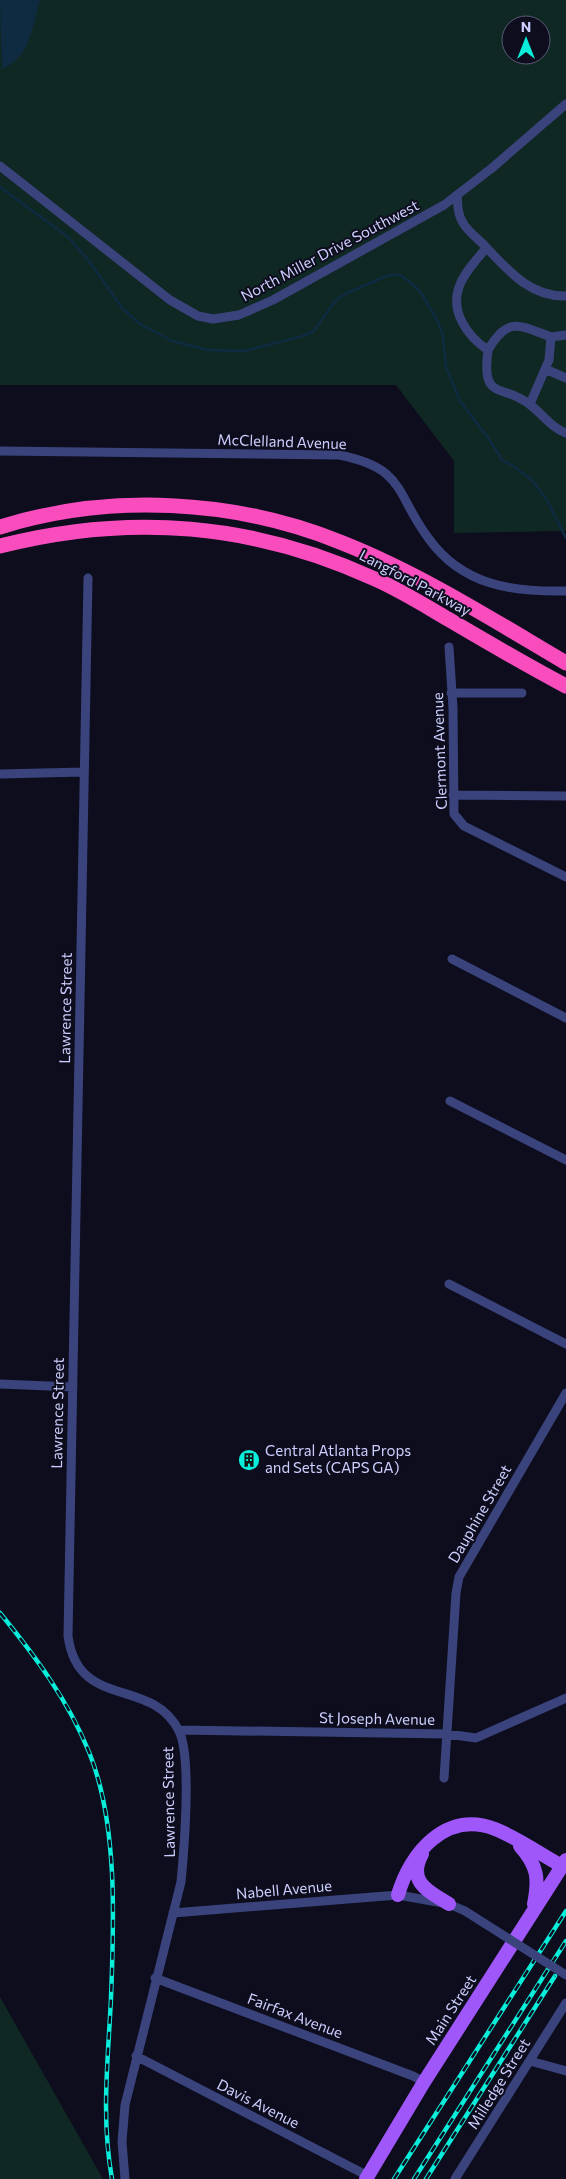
<svg xmlns="http://www.w3.org/2000/svg" width="566" height="2179" font-family="Commissioner,sans-serif">
<style>
.green{fill:#102823;fill-rule:evenodd}
.water{fill:#0e2b42}
.lines{fill:none;stroke-linecap:round;stroke-linejoin:round}
.stream{stroke:#0e2b42;stroke-width:2.5}
.minor{stroke:#3a437c;stroke-width:9}
.primary{stroke:#a057f9;stroke-width:14}
.motorway{stroke:#f94cbd;stroke-width:15}
.rail-casing{stroke:#09eddb;stroke-width:4.5}
.rail{stroke:#0d0d1e;stroke-width:2.5;stroke-dasharray:8;stroke-linecap:butt}
.minor-bridge{stroke:#3a437c;stroke-width:9}
.labels{text-anchor:middle;stroke-width:4;stroke-linejoin:round;paint-order:stroke}
.street-label{font-size:15px;fill:#cccffd;stroke:#0d0d1e}
.poi-label{font-size:15px;fill:#cccffd;stroke:#0d0d1e;text-anchor:start}
</style>
<rect width="100%" height="100%" fill="#0d0d1e"/>
<path class="green" d="M0 0H566V531L454 533V461L396 385H0ZM511 25H541V55H511Z
M0 1997 103 2179H0Z"/>
<path class="water" d="M0 0H40C32 27 30 58 2 69Z"/>
<g class="lines">
<path class="stream" d="M0 187 68 237 89 261 123 309 140 324 172 341 208 350 244 351 303 336 314 331 335 301 345 294 389 275H401L420 291 438 322 443 336 446 367 460 401 489 439 502 460 513 466 532 480 547 500 566 538"/>
<path class="minor" d="M0 166 170 300 198 316 213 319 239 315 273 300 444 205 492 168 566 104
M457 195C458 204 457 213 462 221 466 230 476 237 483 244 507 269 529 297 566 296
M486 248C477 260 464 272 459 287 450 312 468 337 488 350 481 402 502 383 529 404 543 414 550 427 566 433
M551 337 566 335
M488 350C508 316 519 325 551 337L549 360 530 404
M545 369 566 378
M0 451 339 455C406 468 395 494 429 539 463 586 513 592 566 591
M88 578 68 1636C78 1711 152 1676 179 1731 192 1757 184 1851 181 1882L125 2105 122 2142 125 2179
M449 647 453 708 454 814 464 826 566 877
M451 693H522
M0 774 84 772
M453 795 566 796
M452 959 566 1018
M450 1101 566 1160
M449 1284 566 1344
M0 1384 73 1387
M179 1730 447 1734 476 1738 566 1698
M444 1778 456 1593 459 1577 566 1393
M173 1913 398 1895 449 1904 465 1911
M155 1978 413 2076 424 2082
M136 2056 368 2176
M530 2061 566 2071
M455 2179 566 2003"/>
<path class="primary" d="M520 1846C538 1866 539 1879 534 1904
M422 1854C407 1882 428 1891 449 1904
M398 1895C410 1853 446 1810 495 1829 518 1838 540 1854 562 1866
M366 2179 424 2082 566 1860"/>
<path class="motorway" d="M0 527C109 493 234 499 340 542 419 573 493 620 566 663
M0 546C130 513 253 523 375 579 400 590 424 605 448 619 487 642 526 665 566 686"/>
<g class="rail-casing">
<path id="rail" d="M0 1613C35 1656 68 1700 89 1752 118 1823 114 1922 111 1998 108 2061 101 2117 112 2179
M394 2179 566 1911
M414 2179 566 1941
M426 2179 555 1976"/>
</g>
<use href="#rail" class="rail"/>
<path class="minor-bridge" d="M465 1911 566 1975"/>
</g>
<defs>
<g id="building-disc" transform="scale(1.125)"><circle r="9.5" fill="#09eddb" stroke="#0d0d1e"/><path d="M-4-6H4V6H1V3H-1V6H-4ZM-2.5-4.3h1.7v1.8h-1.7ZM.8-4.3h1.7v1.8H.8ZM-2.5-1h1.7V.8h-1.7ZM.8-1h1.7V.8H.8Z" fill="#111"/></g>
</defs>
<g fill-rule="evenodd">
<use href="#building-disc" x="249" y="1460"/>
</g>
<g class="labels">
<g class="street-label">
<text transform="translate(330 251) rotate(-28)" y="5">North Miller Drive Southwest</text>
<text transform="translate(282 442) rotate(2)" y="5">McClelland Avenue</text>
<text transform="translate(415 583) rotate(28)" y="5">Langford Parkway</text>
<text transform="translate(440 751) rotate(-92)" y="5">Clermont Avenue</text>
<text transform="translate(66 1008) rotate(-89)" y="5">Lawrence Street</text>
<text transform="translate(58 1413) rotate(-89)" y="5">Lawrence Street</text>
<text transform="translate(480 1514) rotate(-60)" y="5">Dauphine Street</text>
<text transform="translate(377 1719) rotate(1)" y="5">St Joseph Avenue</text>
<text transform="translate(169 1802) rotate(-91)" y="5">Lawrence Street</text>
<text transform="translate(284 1890) rotate(-5)" y="5">Nabell Avenue</text>
<text transform="translate(451 2010) rotate(-57)" y="5">Main Street</text>
<text transform="translate(295 2016) rotate(21)" y="5">Fairfax Avenue</text>
<text transform="translate(499 2084) rotate(-58)" y="5">Milledge Street</text>
<text transform="translate(258 2104) rotate(27)" y="5">Davis Avenue</text>
</g>
<g class="poi-label">
<text x="265" y="1456">Central Atlanta Props<tspan x="265" dy="17">and Sets (CAPS GA)</tspan></text>
</g>
</g>
<g transform="translate(526 40)"><circle r="24" fill="#0d0d1e" stroke="#595b77"/>
<path d="M0-4L9 19L0 12L-9 19Z" fill="#09eddb"/>
<text y="-8" font-size="14" font-weight="bold" text-anchor="middle" fill="#cccffd">N</text>
</g>
</svg>
